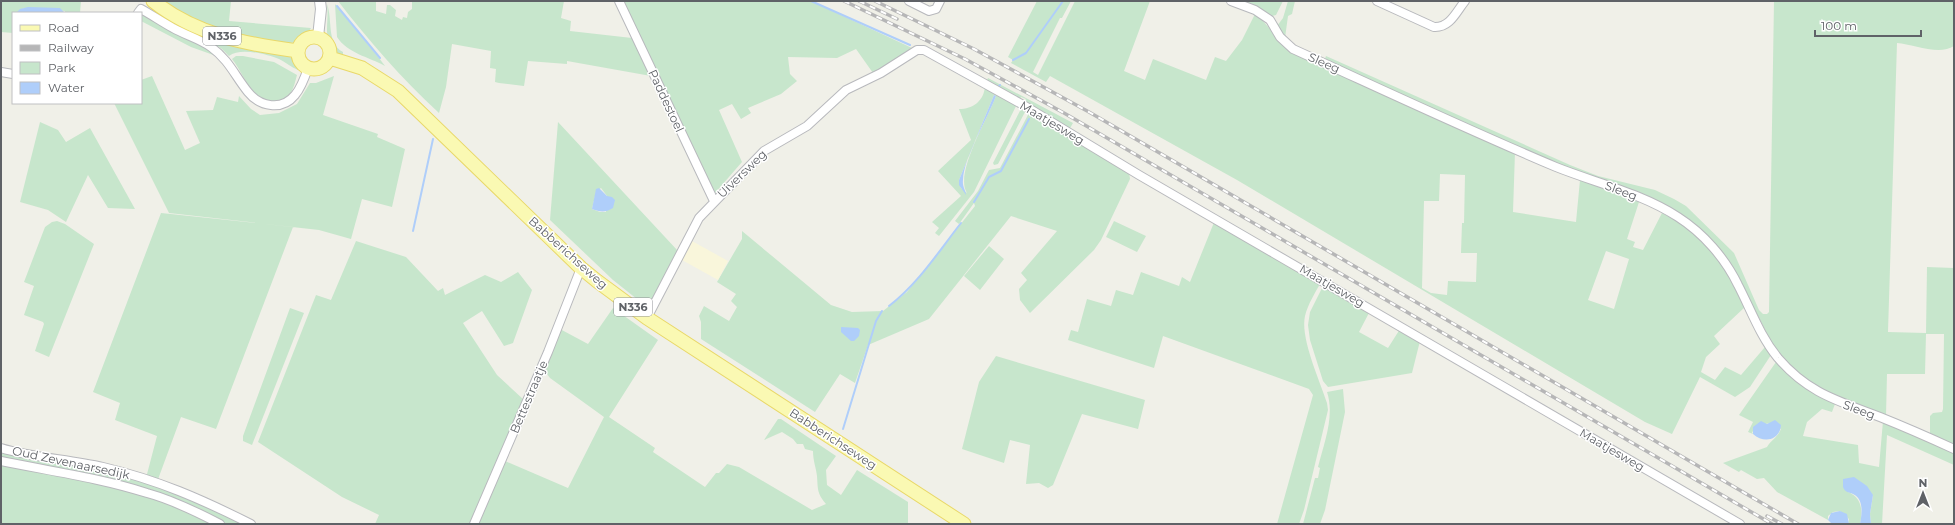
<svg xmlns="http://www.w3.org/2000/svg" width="1955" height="525" font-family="Montserrat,sans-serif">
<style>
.green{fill:#c7e6cc;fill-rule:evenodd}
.sand{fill:#f9f6db}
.water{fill:#afcefa}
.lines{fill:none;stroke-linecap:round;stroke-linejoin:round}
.stream{stroke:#afcefa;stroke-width:2}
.minor-casing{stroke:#b8b9bd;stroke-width:10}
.tertiary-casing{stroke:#b8b9bd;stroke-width:12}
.primary-casing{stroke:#e9d869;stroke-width:15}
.minor{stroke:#fff;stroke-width:8}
.tertiary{stroke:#fff;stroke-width:10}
.primary{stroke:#faf9b3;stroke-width:13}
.rail-casing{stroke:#b6b6b7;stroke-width:3.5}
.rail{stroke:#fff;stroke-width:2;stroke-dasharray:6;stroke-linecap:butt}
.labels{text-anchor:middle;stroke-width:3;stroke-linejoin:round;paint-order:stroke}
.shield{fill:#fff;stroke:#8f9195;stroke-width:1}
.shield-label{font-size:11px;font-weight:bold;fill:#5f6267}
.street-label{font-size:12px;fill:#5f6267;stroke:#fff}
</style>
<rect width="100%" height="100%" fill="#f0f0e8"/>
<path class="green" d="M1 1H81L80 13H65V11L24 8 16 13H13V33L1 32Z
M161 1H231L229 21 311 28C308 33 301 40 295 42 290 44 282 42 277 42 235 39 196 23 161 1Z
M338 1H376V11L386 14 387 5H390L396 10 395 16 402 20 403 17 407 18 408 12 412 9V1H564L561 18 571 21 570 31 632 38 651 76 567 61V64L528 61 524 86 499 83 495 82 496 69 490 68 491 51 452 44 446 87 439 113C402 79 369 41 338 1Z
M622 1H811L912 48 897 60 873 73 856 49 837 58 788 57 790 74 797 81 781 94 748 108 751 113 741 119 732 104 719 110 742 162 715 193 713 191Z
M1037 1H1071L1062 18H1060L1033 72 1038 75 1075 1H1150L1124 71 1145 80 1153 59 1206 80 1215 57 1226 61 1242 40 1255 14C1268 23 1275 39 1288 49L1515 152 1513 212 1576 222 1580 180 1639 202 1627 239 1635 242 1633 247 1643 250 1662 213C1706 235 1725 265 1745 307L1714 336 1720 344 1706 357 1701 372 1715 380 1725 367 1741 375 1765 347 1771 355 1750 387 1735 397 1700 377 1672 434 1645 422 1237 180 1050 76 1046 82 1011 63 1013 60 1008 57ZM1440 174 1465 175 1464 223H1462L1461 253H1477L1476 282 1448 281 1447 295 1431 293 1422 288 1424 201H1439ZM1606 251 1629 259 1614 309 1588 300Z
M1238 1H1283L1276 15 1272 16 1263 10Z
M1288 1H1295L1292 14 1288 16 1285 38 1277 26 1283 18Z
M1774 1H1954V46C1939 56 1913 44 1897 43L1888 332 1926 333 1927 267 1954 268 1953 444 1930 434V416L1933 413 1942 412 1943 409 1944 334H1926L1925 374H1887L1886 416 1834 398 1797 374 1775 349 1754 308 1732 271 1689 223 1324 62 1326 56 1570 165 1598 176 1655 190 1674 199 1686 206 1734 253 1759 310 1763 314H1767L1769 312Z
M327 4C333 20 326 43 343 52V56C319 45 330 25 327 4Z
M335 4 379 58 385 66C369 57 347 53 337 37Z
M146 15 211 50 219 57 191 47 141 21V16Z
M190 29 288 56 295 60 299 65 298 70C291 67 285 62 279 59 266 54 240 47 229 56L222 49Z
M236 56H243L274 62 297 75C294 86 292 99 278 101 252 105 245 75 232 59Z
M152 76 185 150 200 143 186 111 213 110 217 97 238 102 239 96 251 109 260 115 279 113 297 104 310 83H316L334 76 323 115 378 134 377 137 405 149 392 207 362 199 351 239 319 230 169 213 114 103H141V80Z
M988 78 1073 123 1069 130 1024 103 1026 99 1021 97 1019 100 986 82Z
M985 86 1017 104 974 192 939 236 935 233 939 228 932 222 961 196 938 171 971 140 959 109C973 109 984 101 985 86ZM994 95 996 96C988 118 954 174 967 193L961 188 959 180Z
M1022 107 1025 112 998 164 994 165 993 163Z
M1029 113 1129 172 1130 179 1101 240 1094 250 1030 313 1020 300 1019 289 1027 280 1021 273 1057 231 1011 216 929 319 868 345 855 383 840 374 815 412 701 339V322L699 316 704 306 729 321 737 307 731 301 736 294 717 282 742 239V231L831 305 852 312 883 311 907 292 975 206 974 203 959 224 955 221 978 191 989 170 1000 168Z
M40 122 58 130 66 142 90 128 135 209 108 208 88 175 66 222 48 210 20 202Z
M558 122 678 251 651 306 647 307 613 280 550 220ZM601 188 607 196 606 212H600L592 209 596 192Z
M161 213 293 227 216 429 181 417 157 482 146 478 157 436 115 420 120 403 93 392Z
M1215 220 1321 282C1315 293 1308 304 1305 316 1300 338 1320 381 1327 403L1328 410 1304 510 1299 524H1277L1313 395 1309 389 1163 336 1154 368 1068 340 1071 330 1078 332 1087 299 1111 306 1116 290 1133 295 1141 272 1179 286 1182 277 1190 282Z
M57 221 65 224 94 244 49 357 35 351 44 324 43 322 24 315 34 286 24 282 45 227 52 222Z
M1114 221 1146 236 1137 252 1106 237Z
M356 241 406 257 438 291 443 288 445 295 485 275 501 282 518 272 532 290 513 343 504 346 482 311 463 323 497 375 524 400 470 524H375L379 515 342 497 258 442 316 295 331 300Z
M989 246 1004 259 980 290 964 276Z
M1324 284 1370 311 1359 332 1388 348 1400 329 1420 341 1412 373 1328 387 1323 381 1310 340 1308 325 1310 312Z
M290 308 304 313 252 445 243 441V436Z
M613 308 658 340 609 417 655 448 653 452 705 487 716 473H719L727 464 739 467 812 510 826 504C817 493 818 490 817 476 816 467 813 461 813 451L805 449 803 444H797L793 439 782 432 764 440 778 419H781L836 456 826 470 827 485 841 495 857 470 908 502V524H476L505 461 568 488 604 417 550 378 544 370 560 329 588 344Z
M996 356 1145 400 1138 429 1082 414 1053 485 1048 488 1039 483 1026 484 1030 445 1010 440 1004 463 962 449 979 382Z
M1776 362C1793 378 1813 395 1835 404L1832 412 1822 409 1807 422 1803 436 1858 445 1859 463 1879 467 1883 421 1954 453V465L1887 435 1882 524H1871L1870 514 1873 495 1848 492C1862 498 1863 510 1860 524H1848L1849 519 1840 511 1833 512 1828 516V520L1777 492 1764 478 1757 479 1741 470 1739 472 1723 463 1767 447C1771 440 1778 437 1781 429L1771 423 1765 424 1752 432 1753 434 1748 432 1753 422 1739 415Z
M1343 389 1345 412 1325 510 1320 524H1303L1315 478H1318L1320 468 1318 467C1324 443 1335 416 1327 392Z
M1 450C49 460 97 467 144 482 179 492 212 508 245 524H227L197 509 1 458Z
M1 463 113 487 182 508 215 524H1Z"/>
<path class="sand" d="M692 241 728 261 718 280 682 260Z"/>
<path class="water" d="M28 7 60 8 65 13H16L20 9Z
M994 95 996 96C987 120 964 156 963 180 962 186 966 191 966 195L959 185V180Z
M599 188 607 196 612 197 615 200 613 208C605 213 600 212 592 209L596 189Z
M841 327 858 328 860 330 859 336 854 341H851L841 332Z
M1775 420 1781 425C1780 440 1764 444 1753 434V427L1761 421 1767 424Z
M1854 477 1867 486 1873 495 1870 514 1871 524H1860C1862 514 1864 499 1853 494 1848 492 1845 492 1843 487V479Z
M1840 511 1847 514 1849 524H1832L1828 520 1831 513Z"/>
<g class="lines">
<path class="stream" d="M811 1 910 45
M337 6 380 58
M1013 60 1026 53 1063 1
M999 86 1000 85
M974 202 989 177 1001 171 1029 119
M413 231 433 139
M889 306C918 284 939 251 961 223
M843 429 876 321 882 311"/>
<g class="minor-casing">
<path id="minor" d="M619 1 714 201
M909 1 929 11 936 9 940 1
M1231 1 1255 10 1270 20 1280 37 1293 49C1381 89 1468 130 1556 167 1596 183 1641 193 1678 217 1703 233 1725 258 1738 285 1751 310 1760 336 1778 358 1809 394 1839 401 1880 417 1905 427 1930 438 1954 449
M1377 1 1434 27C1450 28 1456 12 1465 1
M138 13 141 9C152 15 162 22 173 28 185 35 200 39 211 47 229 60 235 76 248 92 260 107 282 111 295 95 301 88 305 77 308 68
M1 72 13 74
M647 318 699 218 764 151 807 126 846 90 881 73 917 50H924L1025 106 1139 175 1740 524
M1 448C34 458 70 459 103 467 158 480 201 499 251 524
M1 461C50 471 100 478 147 493 173 500 197 512 220 524
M474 524 548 352 581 268"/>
</g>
<g class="tertiary-casing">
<path id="tertiary" d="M318 37 321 9 320 1"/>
</g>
<g class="primary-casing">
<path id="primary" d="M153 1C196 35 245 44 298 51
M298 53a16 16 0 1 1 32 0a16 16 0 1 1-32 0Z
M330 58 362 68 398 91 581 268 597 281 647 318 964 524"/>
</g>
<use href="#minor" class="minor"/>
<use href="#tertiary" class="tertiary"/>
<use href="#primary" class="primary"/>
<g class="rail-casing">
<path id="rail" d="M844 1 965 59 1064 113 1772 524
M859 1 897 19
M875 1 974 49 1089 112 1798 524
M1767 516 1782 524"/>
</g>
<use href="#rail" class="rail"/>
</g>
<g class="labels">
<g class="shield">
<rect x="203" y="27" width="38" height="18" rx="3"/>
<rect x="614" y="298" width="38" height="18" rx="3"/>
</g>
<g class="shield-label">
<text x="222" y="40">N336</text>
<text x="633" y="311">N336</text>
</g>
<g class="street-label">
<text transform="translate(1324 63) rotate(24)" y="4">Sleeg</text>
<text transform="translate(666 101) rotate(65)" y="4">Paddestoel</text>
<text transform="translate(1052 123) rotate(31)" y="4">Maatjesweg</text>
<text transform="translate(742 174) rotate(-44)" y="4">Uiversweg</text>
<text transform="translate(1621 191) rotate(21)" y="4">Sleeg</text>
<text transform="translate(568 253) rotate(42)" y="4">Babberichseweg</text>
<text transform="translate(1332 286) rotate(30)" y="4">Maatjesweg</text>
<text transform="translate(529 397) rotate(-67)" y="4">Bettestraatje</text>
<text transform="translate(1859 410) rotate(20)" y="4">Sleeg</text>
<text transform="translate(833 439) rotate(33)" y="4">Babberichseweg</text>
<text transform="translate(1612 450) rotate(30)" y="4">Maatjesweg</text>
<text transform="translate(71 463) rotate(12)" y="4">Oud Zevenaarsedijk</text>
</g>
</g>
<rect width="1955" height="525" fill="none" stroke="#5f6267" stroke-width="4"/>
<rect x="12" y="12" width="130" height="92" fill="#ffffff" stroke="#bfc0c2"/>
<rect x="20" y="25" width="20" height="6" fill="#faf9b3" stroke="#bfc0c2"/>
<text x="48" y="32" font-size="12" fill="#5f6267">Road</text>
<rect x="20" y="45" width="20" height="6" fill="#b6b6b7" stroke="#bfc0c2"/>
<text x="48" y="52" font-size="12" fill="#5f6267">Railway</text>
<rect x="20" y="62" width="20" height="12" fill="#c7e6cc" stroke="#bfc0c2"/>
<text x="48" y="72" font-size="12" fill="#5f6267">Park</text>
<rect x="20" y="82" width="20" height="12" fill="#afcefa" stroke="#bfc0c2"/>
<text x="48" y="92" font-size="12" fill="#5f6267">Water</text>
<g transform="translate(1923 493)" stroke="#ffffff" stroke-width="3" paint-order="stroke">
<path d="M0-3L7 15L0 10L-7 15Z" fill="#5f6267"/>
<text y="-6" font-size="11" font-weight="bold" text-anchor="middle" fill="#5f6267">N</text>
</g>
<path d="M1815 30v6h106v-6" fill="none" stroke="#5f6267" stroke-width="2"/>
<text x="1821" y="30" font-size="12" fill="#5f6267" stroke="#ffffff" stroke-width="3" paint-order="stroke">100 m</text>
</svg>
